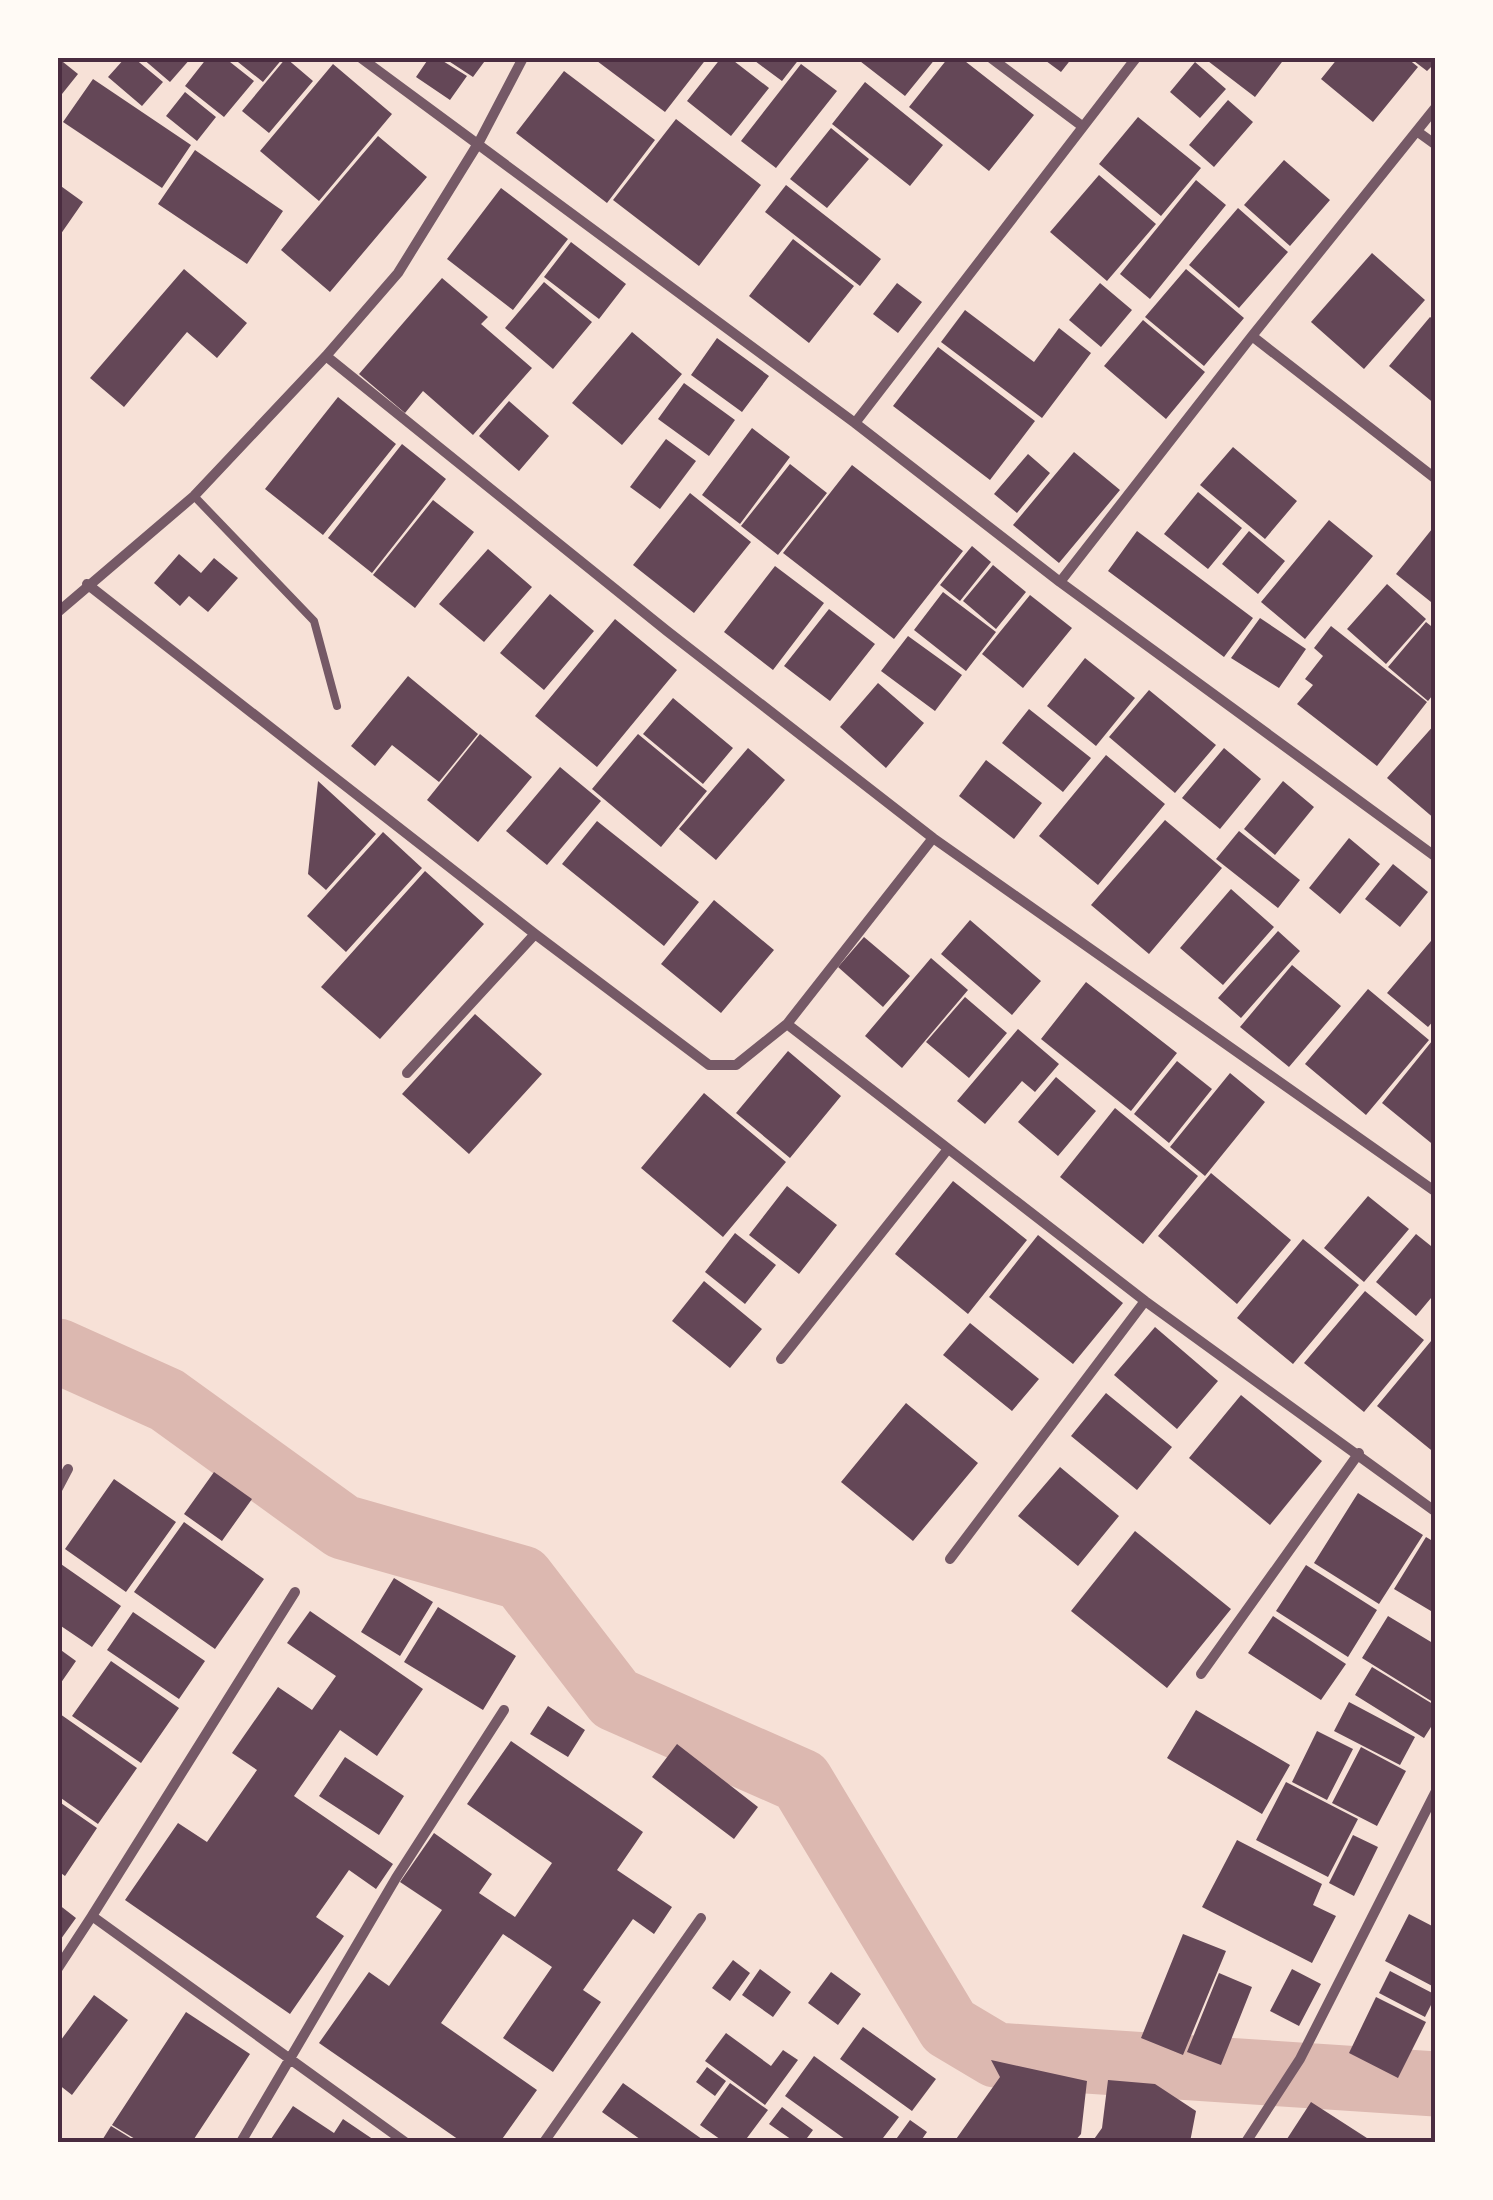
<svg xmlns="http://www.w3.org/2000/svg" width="1493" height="2200" font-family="Jost,sans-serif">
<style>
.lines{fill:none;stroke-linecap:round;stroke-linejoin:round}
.river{stroke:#dcb8b0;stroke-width:65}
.building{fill:#644757}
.service{stroke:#755966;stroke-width:8}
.minor{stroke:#755966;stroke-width:10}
.neatline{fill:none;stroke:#4a2c40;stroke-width:4}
</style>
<rect width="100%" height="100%" fill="#f7e1d7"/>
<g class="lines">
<path class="river" d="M58 1351 167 1400 343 1527 522 1578 615 1699 801 1781 949 2027 996 2055 1436 2084"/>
</g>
<path class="building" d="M58 58 78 74 58 99Z
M125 58H134L163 82 142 106 108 77Z
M142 58H191L170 82Z
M207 58H225L254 81 224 117 185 86Z
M233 58H283L263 82Z
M286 58 313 81 269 133 242 111Z
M429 58H438L467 76 450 100 416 77Z
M444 58H487L473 77Z
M593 58H707L665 112Z
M721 58H730L769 88 731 136 687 101Z
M751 58H800L782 81Z
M856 58H936L905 96Z
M948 58H961L1034 115 989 171 909 107Z
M1042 58H1072L1061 72Z
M1204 58H1285L1255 97Z
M1338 58H1407L1418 67 1373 122 1321 79Z
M1410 58H1436V62L1427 71Z
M1195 62 1226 89 1200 118 1170 92Z
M333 64 392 114 319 201 260 151Z
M801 64 837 91 776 168 741 141Z
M564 71 655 140 607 203 516 133Z
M93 79 191 145 162 188 63 122Z
M865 82 943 145 910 186 832 124Z
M185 92 216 117 197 141 166 116Z
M1228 100 1253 122 1214 167 1189 145Z
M1138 117 1201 168 1161 216 1099 164Z
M676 119 761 185 699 266 613 200Z
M831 128 869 159 827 208 790 179Z
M378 136 427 177 330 292 281 250Z
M195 150 283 211 247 264 158 204Z
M1284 160 1330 200 1290 246 1244 205Z
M1099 175 1156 224 1107 281 1050 232Z
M1196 180 1226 205 1150 299 1120 274Z
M58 184 83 202 58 238Z
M786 185 881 259 860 286 765 212Z
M501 188 568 239 513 310 447 259Z
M1238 208 1288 252 1239 308 1189 265Z
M793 239 854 286 809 343 749 296Z
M571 242 626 284 599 319 544 277Z
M1372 253 1425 300 1364 369 1311 322Z
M184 269 247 323 217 358 187 332 124 407 90 378Z
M1186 269 1244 318 1204 366 1145 317Z
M442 278 488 317 481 324 532 368 473 435 423 391 405 413 359 374Z
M544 282 592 322 553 369 505 328Z
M897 283 922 302 898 333 873 314Z
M1100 283 1132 310 1101 347 1069 320Z
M965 310 1034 362 1059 328 1091 353 1042 418 941 342Z
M1430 317 1436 321V405L1389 366Z
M1143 320 1205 372 1166 419 1104 366Z
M632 332 682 374 622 445 572 403Z
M717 338 769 376 742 412 691 375Z
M938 347 1035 421 990 480 893 406Z
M684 383 735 420 709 456 658 419Z
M338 397 396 444 323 535 265 489Z
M509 401 549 436 519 471 479 436Z
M752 428 790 457 740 524 702 495Z
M666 439 696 461 660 509 630 487Z
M402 444 446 479 372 573 328 538Z
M1233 447 1297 501 1265 539 1200 485Z
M1074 452 1120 490 1059 563 1013 525Z
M1028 454 1050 473 1017 513 994 494Z
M790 464 827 493 778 555 741 526Z
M852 465 963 551 894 639 783 553Z
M1198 492 1242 528 1208 569 1164 534Z
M690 493 751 542 694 613 633 565Z
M433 500 474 532 415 608 373 575Z
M1329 520 1373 556 1305 639 1261 602Z
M1432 529 1436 532V606L1396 574Z
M1137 531 1253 618 1224 657 1108 571Z
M1249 531 1285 561 1258 594 1222 564Z
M972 546 991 562 960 601 940 585Z
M488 549 532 587 484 642 439 604Z
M179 554 201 573 214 558 238 578 208 612 189 596 180 606 154 583Z
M993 565 1026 592 996 629 963 601Z
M775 566 824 603 773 670 724 632Z
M1387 584 1426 619 1386 664 1347 629Z
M943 592 996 632 966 671 914 630Z
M550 594 594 631 544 690 500 653Z
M1030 595 1072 628 1023 688 982 654Z
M829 609 875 644 830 701 784 666Z
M1260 618 1306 649 1279 688 1231 658Z
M615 619 677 670 597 767 535 716Z
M1426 622 1436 630V691L1428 701 1388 667Z
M1331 626 1427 702 1377 766 1297 704 1313 685 1305 679 1323 656 1314 648Z
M908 636 962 675 935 711 881 671Z
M1085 658 1135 698 1096 746 1047 706Z
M408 676 478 734 439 782 392 745 375 766 351 746Z
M878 683 924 723 886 768 840 727Z
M1149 690 1216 745 1175 793 1109 737Z
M673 698 733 748 703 784 643 734Z
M1029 709 1091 758 1063 792 1002 743Z
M1436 723V820L1387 778Z
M480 734 532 777 478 842 427 800Z
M638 734 707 791 661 847 592 789Z
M748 748 785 780 716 860 679 829Z
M1224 748 1261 779 1220 829 1182 798Z
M1106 755 1165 804 1098 885 1039 836Z
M986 760 1042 803 1014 839 959 796Z
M560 767 601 801 547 865 506 831Z
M318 781 376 834 326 890 308 874Z
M1283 781 1314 807 1275 855 1244 829Z
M1165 820 1222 868 1149 954 1091 905Z
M597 821 699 902 664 946 562 864Z
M1239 831 1300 880 1278 908 1216 859Z
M383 832 422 868 346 952 307 916Z
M1349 838 1380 864 1340 914 1309 888Z
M1393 864 1428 892 1400 927 1365 899Z
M425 871 484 924 380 1039 321 987Z
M1231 889 1274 927 1223 985 1180 948Z
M714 900 774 950 721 1013 661 964Z
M970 920 1041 981 1012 1015 941 954Z
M1278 931 1300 951 1241 1018 1218 998Z
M1436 935V1018L1428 1027 1387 993Z
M864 937 910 976 883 1007 838 967Z
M931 958 968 990 902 1068 865 1036Z
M1292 965 1341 1006 1289 1067 1240 1027Z
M1086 982 1177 1053 1131 1111 1041 1039Z
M1368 989 1429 1040 1366 1115 1305 1064Z
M965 997 1007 1033 969 1078 926 1042Z
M475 1014 542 1074 469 1154 402 1094Z
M1018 1029 1059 1064 1035 1092 1022 1081 985 1124 957 1101Z
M1432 1041 1436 1044V1147L1382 1103Z
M788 1051 841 1096 790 1158 736 1113Z
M1177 1061 1212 1089 1169 1143 1134 1114Z
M1230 1073 1265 1102 1205 1176 1170 1147Z
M1056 1077 1096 1111 1058 1156 1018 1122Z
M704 1093 786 1162 723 1237 641 1168Z
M1115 1108 1198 1176 1143 1244 1060 1177Z
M1211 1173 1291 1240 1237 1304 1158 1236Z
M953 1181 1027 1240 968 1314 895 1254Z
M787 1186 837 1225 799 1274 749 1235Z
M1368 1196 1409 1229 1364 1282 1324 1248Z
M735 1233 776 1265 745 1304 705 1272Z
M1416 1234 1436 1250V1292L1416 1316 1376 1282Z
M1038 1235 1123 1303 1073 1364 989 1297Z
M1303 1239 1359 1285 1293 1364 1237 1318Z
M704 1281 762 1329 730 1368 672 1321Z
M1365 1291 1424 1340 1364 1412 1304 1363Z
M970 1323 1039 1379 1012 1411 943 1355Z
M1155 1327 1218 1381 1177 1429 1114 1375Z
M1436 1335V1454L1377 1406Z
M1106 1393 1172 1447 1137 1490 1071 1436Z
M1241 1395 1322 1461 1270 1525 1189 1458Z
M906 1403 978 1463 913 1541 841 1482Z
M1060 1467 1119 1516 1078 1566 1018 1516Z
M214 1472 252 1499 222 1541 184 1514Z
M114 1479 176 1522 126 1592 65 1549Z
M1358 1493 1423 1535 1379 1604 1314 1563Z
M184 1522 264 1579 215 1649 134 1592Z
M1135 1531 1231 1609 1167 1688 1071 1611Z
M1426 1537 1436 1543V1614L1394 1589Z
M58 1562 121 1606 92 1647 58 1624Z
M1306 1565 1377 1610 1348 1657 1276 1611Z
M394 1578 433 1602 400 1656 361 1632Z
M438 1607 516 1656 483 1710 404 1662Z
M310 1611 423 1689 377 1756 340 1730 294 1796 393 1864 376 1889 349 1870 316 1917 344 1936 290 2014 125 1900 178 1823 207 1842 257 1770 232 1753 278 1687 312 1710 336 1676 287 1643Z
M133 1612 205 1661 179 1699 107 1650Z
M1273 1616 1346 1664 1321 1700 1248 1653Z
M1388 1616 1436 1645V1704L1362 1658Z
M58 1648 76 1661 58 1687Z
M111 1661 179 1708 141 1763 72 1716Z
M1372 1667 1436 1706V1719L1424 1738 1355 1695Z
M1349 1702 1415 1737 1400 1765 1334 1731Z
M548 1706 585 1730 568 1757 530 1734Z
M1196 1710 1290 1765 1262 1814 1167 1758Z
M60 1714 137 1768 98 1824 58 1796V1718Z
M1317 1731 1353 1749 1327 1800 1292 1782Z
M511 1741 643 1832 617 1870 672 1907 654 1934 633 1919 583 1990 601 2002 553 2072 503 2038 552 1967 503 1934 441 2023 537 2090 500 2142H462L319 2043 369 1972 389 1986 442 1910 400 1882 434 1833 492 1874 479 1893 515 1917 552 1863 467 1804Z
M677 1744 758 1807 734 1839 652 1777Z
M1361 1747 1406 1771 1377 1826 1332 1803Z
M345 1757 404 1796 379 1835 319 1796Z
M1286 1782 1358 1819 1328 1877 1256 1840Z
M58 1801 97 1828 65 1876 58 1871Z
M1353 1835 1378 1847 1354 1896 1329 1883Z
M1237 1840 1322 1884 1313 1905 1336 1916 1312 1963 1202 1907Z
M58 1904 76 1918 58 1943Z
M1409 1914 1436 1928V1988L1385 1961Z
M1183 1934 1226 1951 1183 2055 1141 2038Z
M733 1960 750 1973 730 2001 712 1988Z
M760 1969 791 1992 773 2017 742 1995Z
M1292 1969 1321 1984 1299 2026 1270 2011Z
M1390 1971 1436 1995 1425 2017 1379 1993Z
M831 1972 861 1994 838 2025 808 2003Z
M1219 1973 1252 1987 1221 2065 1187 2052Z
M94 1995 128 2020 72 2095 58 2084V2044Z
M1376 1997 1426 2022 1398 2078 1349 2053Z
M186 2012 250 2054 192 2142H140L112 2125Z
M863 2027 936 2079 912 2111 840 2059Z
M726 2033 771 2066 783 2050 798 2060 765 2105 705 2061Z
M814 2056 899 2117 880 2142H849L785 2096Z
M991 2060 1087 2081 1081 2134 1074 2142H954L1000 2077Z
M707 2067 726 2081 715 2096 696 2082Z
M1108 2080 1155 2084 1196 2111 1190 2142H1092L1102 2128Z
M623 2083 706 2142H644L602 2112Z
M730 2083 768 2110 744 2142H724L700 2125Z
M1311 2102 1370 2140 1368 2142H1285Z
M293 2106 334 2133 343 2119 377 2142H269Z
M782 2107 813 2130 804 2142H795L769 2124Z
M910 2120 927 2132 920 2142H894Z
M111 2126 137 2142H101Z"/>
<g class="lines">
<path class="service" d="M194 496 314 621 337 706"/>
<path class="minor" d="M361 58 855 423 1060 582 1436 857
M991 58 1082 126
M1418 132 1436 145
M1252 336 1436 479
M326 356 667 631 933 838 1436 1192
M855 423 1136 58
M1060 582 1252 336 1436 107
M87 584 535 934 709 1065H736L787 1024 933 838
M58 612 194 496 326 356 398 273 479 142 523 58
M787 1024 1145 1301 1436 1512
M407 1073 535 934
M781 1359 948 1149
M58 1488 68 1469
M950 1559 1145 1301
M1201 1674 1359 1453
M92 1916 295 1592
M58 1968 92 1916 405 2142
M241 2142 396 1878 504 1710
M544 2142 701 1918
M1246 2142 1300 2059 1436 1791"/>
</g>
<rect width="1493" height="2200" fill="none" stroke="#fffaf5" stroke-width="120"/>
<rect x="60" y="60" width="1373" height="2080" class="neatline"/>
</svg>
